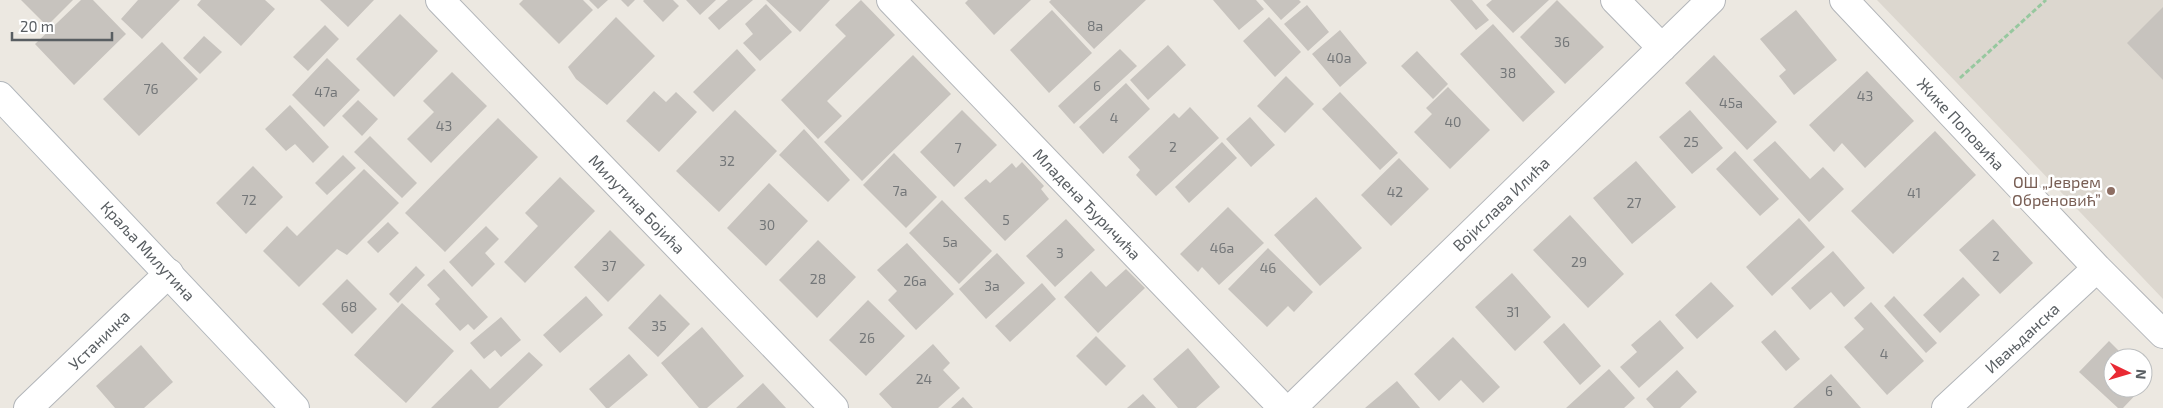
<svg xmlns="http://www.w3.org/2000/svg" width="2163" height="408" font-family="'Exo 2',sans-serif">
<style>
.education{fill:#dcd7cf}
.building{fill:#c7c3be}
.lines{fill:none;stroke-linecap:round;stroke-linejoin:round}
.minor-casing{stroke:#b2b5b9;stroke-width:30}
.secondary-casing{stroke:#b2b7bc;stroke-width:30}
.path{stroke:#97c89f;stroke-width:3;stroke-dasharray:5 2.5;stroke-linecap:butt}
.minor{stroke:#fff;stroke-width:28}
.secondary{stroke:#fff;stroke-width:28}
.education-dot{fill:#8d6e63;stroke:#fff;stroke-width:2}
.labels{text-anchor:middle;stroke-width:5;stroke-linejoin:round;paint-order:stroke}
.number-label{font-size:14px;fill:#747779}
.street-label{font-size:16px;fill:#595e62;stroke:#fff}
.education-label{font-size:16px;fill:#785e54;stroke:#fff;text-anchor:end}
</style>
<rect width="100%" height="100%" fill="#ece8e1"/>
<path class="education" d="M1877 0H2163V299L1956 82Z"/>
<path class="building" d="M21 0H73L47 26Z
M81 0H93L126 34 74 85 35 44Z
M138 0H180L142 39 121 19Z
M201 0H265L275 9 241 46 197 5Z
M320 0H374L348 27Z
M523 0H583L593 10 559 44 519 4Z
M589 0H608L598 9Z
M621 0H635L628 7Z
M644 0H673L679 6 663 22 643 1Z
M686 0H716L700 15Z
M728 0H753L719 30 708 18Z
M766 0H830L800 32Z
M861 0 895 35 827 101 842 116 818 139 781 100 846 36 835 25Z
M968 0H1031L994 35 965 3Z
M1051 0H1146L1094 49 1049 2Z
M1213 0H1256L1264 9 1239 30Z
M1263 0H1299L1301 2 1281 20Z
M1450 0H1472L1489 20 1476 30Z
M1492 0H1549L1513 33 1486 5Z
M1557 0 1604 47 1565 84 1520 37Z
M766 4 792 32 760 61 743 43 753 34 745 24Z
M1307 5 1329 32 1308 51 1284 24Z
M2163 7V80L2127 43Z
M1052 10 1092 53 1049 93 1010 50Z
M1796 10 1837 60 1794 95 1779 76 1786 70 1760 39Z
M400 14 438 51 394 97 356 59Z
M616 17 655 56 607 105 576 79 568 67Z
M1269 17 1301 52 1275 77 1243 41Z
M1493 24 1555 92 1523 122 1460 54Z
M325 25 339 39 308 71 293 57Z
M1340 30 1367 63 1340 87 1312 54Z
M204 36 222 52 200 74 183 58Z
M162 42 198 79 139 136 103 99Z
M1168 45 1186 65 1148 100 1130 80Z
M737 49 756 70 713 112 693 92Z
M1120 49 1137 66 1074 124 1058 106Z
M1417 51 1448 84 1433 99 1401 66Z
M913 55 951 94 862 181 824 142Z
M1714 55 1777 122 1747 150 1685 83Z
M327 58 360 90 324 127 292 95Z
M1867 71 1914 121 1865 168 1842 143 1834 152 1809 125Z
M452 72 487 106 431 163 407 139 434 112 423 101Z
M1286 76 1314 104 1285 133 1257 106Z
M1126 83 1150 109 1103 154 1079 127Z
M1448 87 1490 130 1450 169 1414 132 1432 114 1426 108Z
M654 91 666 102 676 92 697 112 659 152 626 121Z
M1340 92 1398 153 1380 170 1322 109Z
M358 100 378 119 362 136 342 116Z
M290 105 329 147 313 163 295 144 286 151 265 129Z
M1190 107 1219 138 1156 196 1136 175 1140 170 1128 157 1174 113 1179 118Z
M735 110 777 151 719 212 676 171Z
M962 110 997 145 954 187 920 152Z
M1690 110 1723 148 1692 174 1659 137Z
M1250 117 1275 145 1251 167 1226 139Z
M498 118 538 157 445 252 405 213Z
M804 129 850 180 828 202 779 155Z
M1935 131 1976 175 1893 254 1851 211Z
M370 136 417 183 402 198 354 152Z
M1775 141 1810 179 1823 167 1844 189 1809 222 1753 160Z
M1222 142 1237 158 1189 203 1175 187Z
M1735 151 1779 199 1760 216 1716 169Z
M894 153 937 197 906 228 863 185Z
M343 155 356 168 327 195 315 183Z
M1399 158 1429 189 1391 226 1361 195Z
M1636 161 1676 207 1632 244 1593 198Z
M1022 162 1044 186 1041 189 1049 199 1005 241 964 198 986 179 990 183 1012 163 1016 168Z
M253 166 283 197 246 234 216 203Z
M364 169 399 203 347 255 337 249 299 287 263 251 287 226 297 236Z
M560 177 595 211 525 283 504 262 538 226 525 213Z
M769 183 808 221 766 266 727 228Z
M1316 197 1362 248 1320 286 1274 235Z
M942 200 992 251 959 284 909 233Z
M1228 207 1264 243 1219 285 1202 267 1198 272 1180 254Z
M1570 215 1624 274 1588 308 1533 250Z
M1799 218 1825 247 1772 296 1746 267Z
M1066 219 1095 250 1055 287 1026 256Z
M1993 219 2033 263 2000 294 1959 250Z
M388 222 399 233 378 253 367 242Z
M486 226 499 239 485 253 495 264 472 287 449 262Z
M610 230 645 265 608 302 574 267Z
M818 240 856 277 817 318 779 280Z
M907 243 954 294 916 330 888 300 897 291 877 270Z
M1268 248 1313 292 1294 312 1288 306 1267 327 1228 289Z
M1833 251 1865 288 1844 307 1831 292 1810 310 1791 288Z
M997 253 1025 283 986 319 959 289Z
M416 266 425 275 398 303 389 294Z
M444 269 488 317 474 330 468 324 460 331 435 304 440 299 427 285Z
M1126 269 1145 288 1098 333 1064 297 1091 271 1106 287Z
M1512 273 1551 317 1515 351 1475 307Z
M1963 277 1980 295 1940 333 1923 315Z
M347 279 377 309 352 334 322 304Z
M1711 282 1734 306 1697 339 1675 315Z
M1042 283 1056 299 1010 342 995 326Z
M660 294 690 324 658 357 628 328Z
M586 296 603 315 560 353 543 335Z
M1894 296 1937 343 1926 353 1884 306Z
M868 300 905 336 866 376 829 340Z
M1871 302 1924 361 1887 395 1844 347 1864 329 1854 318Z
M402 303 454 351 406 403 354 355Z
M501 317 521 340 501 357 495 350 484 359 470 343Z
M1660 320 1684 348 1639 388 1620 367 1637 352 1631 345Z
M1564 323 1601 366 1580 385 1543 342Z
M702 327 744 376 707 408H699L661 363Z
M1775 330 1800 359 1786 371 1761 342Z
M1096 336 1126 366 1106 386 1076 356Z
M1453 337 1500 387 1483 403 1461 380 1439 401 1414 374Z
M2109 341 2126 358H2113V388H2142L2123 408H2118L2079 372Z
M933 344 950 363 943 370 960 388 938 408H892L879 394Z
M141 345 173 382 144 408H115L96 386Z
M1188 348 1220 387 1196 408H1178L1153 379Z
M529 352 543 365 498 408H431L471 369 490 389Z
M629 354 648 375 609 408H606L589 389Z
M1609 369 1635 398 1624 408H1566Z
M1677 370 1697 392 1680 408H1654L1646 399Z
M1831 374 1861 408H1793Z
M2143 374 2149 380 2143 387Z
M1397 381 1420 408H1365Z
M763 383 786 408H736Z
M1143 394 1156 408H1127Z
M963 397 973 408H951Z"/>
<g class="lines">
<g class="minor-casing">
<path id="minor" d="M440 0 834 408
M891 0 1283 408
M1615 0 1662 48
M1844 0 2097 268 2163 334
M28 408 169 273
M1292 408 1711 0
M1946 408 2097 268"/>
</g>
<g class="secondary-casing">
<path id="secondary" d="M0 96 295 408"/>
</g>
<path class="path" d="M1960 78 2046 0"/>
<use href="#minor" class="minor"/>
<use href="#secondary" class="secondary"/>
</g>
<circle class="education-dot" cx="2111" cy="191" r="5"/>
<g class="labels">
<g class="number-label">
<text x="1095" y="31">8a</text>
<text x="1562" y="47">36</text>
<text x="1339" y="63">40a</text>
<text x="1508" y="78">38</text>
<text x="1097" y="91">6</text>
<text x="151" y="94">76</text>
<text x="326" y="97">47a</text>
<text x="1865" y="101">43</text>
<text x="1731" y="108">45a</text>
<text x="1114" y="123">4</text>
<text x="1453" y="127">40</text>
<text x="444" y="131">43</text>
<text x="1691" y="147">25</text>
<text x="1173" y="152">2</text>
<text x="958" y="153">7</text>
<text x="727" y="166">32</text>
<text x="900" y="196">7a</text>
<text x="1395" y="197">42</text>
<text x="1914" y="198">41</text>
<text x="249" y="205">72</text>
<text x="1634" y="208">27</text>
<text x="1006" y="225">5</text>
<text x="767" y="230">30</text>
<text x="950" y="247">5a</text>
<text x="1222" y="253">46a</text>
<text x="1060" y="258">3</text>
<text x="1996" y="261">2</text>
<text x="1579" y="267">29</text>
<text x="609" y="271">37</text>
<text x="1268" y="273">46</text>
<text x="818" y="284">28</text>
<text x="915" y="286">26a</text>
<text x="992" y="291">3a</text>
<text x="349" y="312">68</text>
<text x="1513" y="317">31</text>
<text x="659" y="331">35</text>
<text x="867" y="343">26</text>
<text x="1884" y="359">4</text>
<text x="924" y="384">24</text>
<text x="1829" y="396">6</text>
</g>
<g class="street-label">
<text transform="translate(1961 124) rotate(47)" y="6">Жике Поповића</text>
<text transform="translate(637 204) rotate(46)" y="6">Милутина Бојића</text>
<text transform="translate(1087 204) rotate(46)" y="6">Младена Ђуричића</text>
<text transform="translate(1501 204) rotate(-44)" y="6">Војислава Илића</text>
<text transform="translate(148 251) rotate(47)" y="6">Краља Милутина</text>
<text transform="translate(2022 338) rotate(-43)" y="6">Ивањданска</text>
<text transform="translate(99 340) rotate(-44)" y="6">Устаничка</text>
</g>
<g class="education-label">
<text x="2101" y="188">ОШ „Јеврем<tspan x="2101" dy="18">Обреновић”</tspan></text>
</g>
</g>
<g transform="translate(2128 373) rotate(95)"><circle r="24" fill="#ffffff" stroke="#bdbfc0"/>
<path d="M0-4L9 19L0 12L-9 19Z" fill="#e92a34"/>
<text y="-8" font-size="14" font-weight="bold" text-anchor="middle" fill="#595e62">N</text>
</g>
<path d="M12 32v8h100v-8" fill="none" stroke="#595e62" stroke-width="2.5"/>
<text x="20" y="32" font-size="15" fill="#595e62" stroke="#ffffff" stroke-width="4" paint-order="stroke">20 m</text>
</svg>
